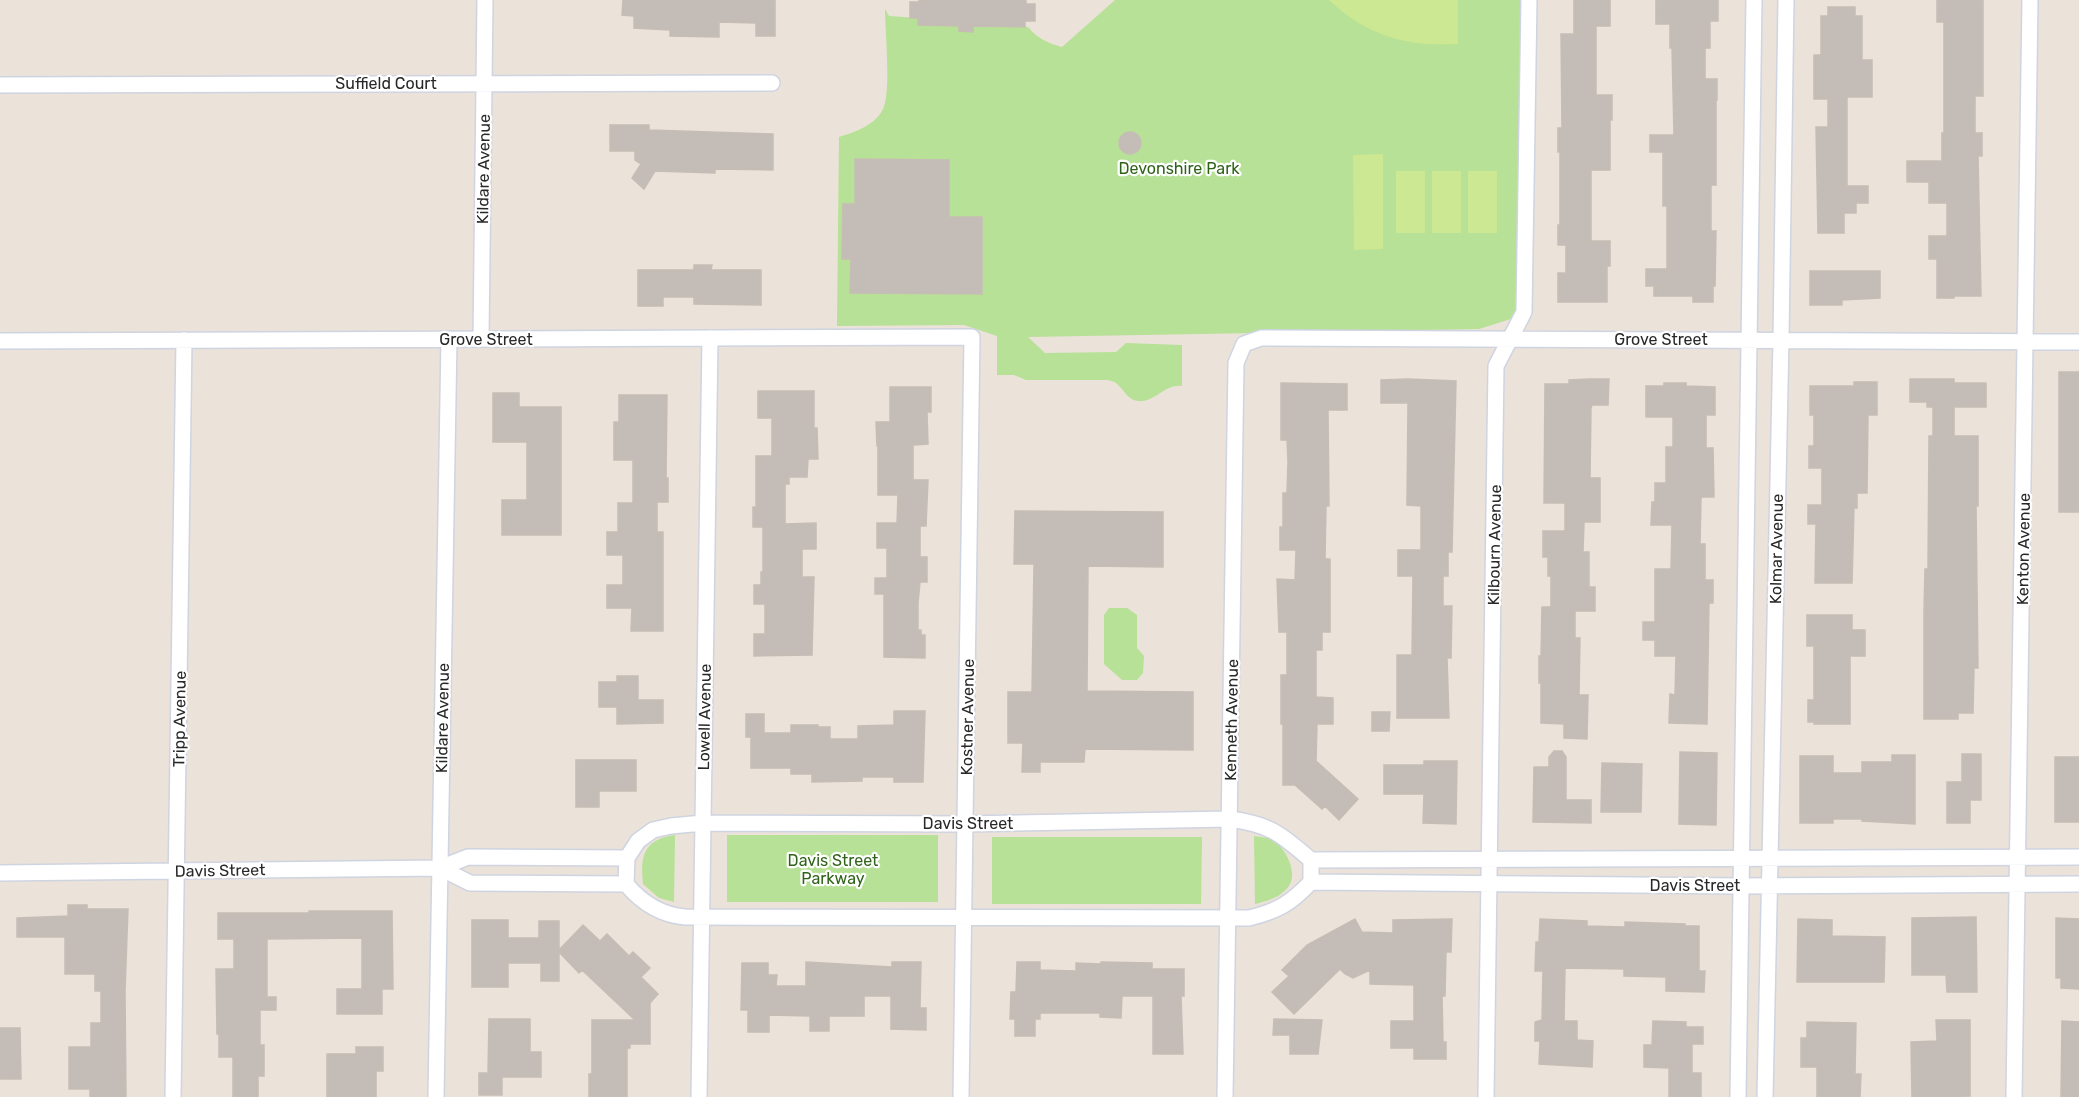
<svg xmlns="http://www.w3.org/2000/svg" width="2079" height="1097" font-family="Rubik,sans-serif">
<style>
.green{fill:#b7e196}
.pitch{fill:#cce892}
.building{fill:#c3bcb7;stroke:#c6beb4;stroke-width:1.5}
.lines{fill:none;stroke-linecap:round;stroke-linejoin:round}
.street-casing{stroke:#cfd4e1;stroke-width:18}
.street{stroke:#fff;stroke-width:15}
.labels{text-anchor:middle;stroke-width:4.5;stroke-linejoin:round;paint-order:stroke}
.street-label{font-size:16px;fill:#282828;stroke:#fff}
.park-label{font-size:16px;fill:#30631a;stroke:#fff}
</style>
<rect width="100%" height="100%" fill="#ebe2da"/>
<path class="green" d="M1115 0H1522L1517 317 1479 329 1028 337 1045 353 1116 352 1126 343 1182 345V386C1165 383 1155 403 1138 401 1127 400 1124 389 1116 383 1114 381 1110 381 1107 380H1026L1014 375H997V336L964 325 837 326 839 137C855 132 873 126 882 111 892 95 885 30 885 9L889 16 918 18 959 26V31L972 32 973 26 1028 27C1038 39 1048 43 1062 47Z
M1109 608H1127L1137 615V648L1144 656 1143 673 1137 680H1122L1104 664V615Z
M675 835 674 902 659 898 643 884C640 856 644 839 675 835Z
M727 835H938V902H727Z
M1254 836C1258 837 1264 837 1268 838 1283 843 1296 867 1291 882 1285 896 1268 901 1255 904Z
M992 837H1202L1201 904H992Z"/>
<path class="pitch" d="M1329 0H1458V44C1407 47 1367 36 1329 0Z
M1383 154V249L1354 250 1353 155Z
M1396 171H1425V233H1396Z
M1432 171H1461V233H1432Z
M1468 171H1497V233H1468Z"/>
<path class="building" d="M623 0H775V36H756V23L719 22V37L670 36V30L634 28V16L622 15Z
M919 0H1026V4H1035V21H1025V27L973 26V32L959 31V26L918 25V18H910V2H919Z
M1574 0H1610V26H1596V95H1612V120H1610V170H1591V241H1610V266H1607V302H1558V273H1566V245H1558V225H1560V152H1558V128H1562L1561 34H1574Z
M1656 0H1718V21H1710V48H1705V79H1717V100H1716V185H1711V231H1716L1715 286H1713V302H1693V296H1654V286H1646V269H1667V206H1663V152H1650V135H1674L1672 48H1670V24H1656Z
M1937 0H1983V96H1975V133H1982V156H1978L1981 296H1954V298H1937V259H1929V236H1947V203H1929V182H1907V161H1942V133H1944V22H1937Z
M1828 7H1855V16H1862V60H1872V97H1847V186H1868V203H1856V213H1844V233H1818L1816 127H1828V99H1814V55H1821V16H1828Z
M610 125H649V130L773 134V170L715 169V173L655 171 644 189 632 178 641 164 635 160V151H610Z
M1119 143a11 11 0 1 1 22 0a11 11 0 1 1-22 0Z
M855 159 949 160V217H982V294L850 293 851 259H842L843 204H855Z
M694 265H712L711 270H761V305L694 304V297H663V306H638V270H694Z
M1810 271H1880V298L1842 300V305H1810Z
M2059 372H2079V512H2059Z
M1408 379 1456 381 1452 552H1448V576H1443V606H1452L1451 658H1447L1449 718H1397V655H1412L1413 576H1398V550H1421V506L1407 505 1408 403H1381V380Z
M1590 379H1609L1608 405H1592L1591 408 1590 478H1600V522H1584L1583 552H1589V587H1595V611H1575V638H1580L1579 695H1588L1587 739 1564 738V724L1541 723V683H1539V656H1541L1542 607H1551V576H1548V557H1543V531H1565V503H1544L1545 384H1569V380Z
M1910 379H1954V383H1986V407H1954V436H1978V506H1976L1978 668H1974L1973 713H1958V719H1924V612L1925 569H1928L1929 436H1933V407H1927V402H1910Z
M1854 382H1877V415H1868L1867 493H1857V508H1854L1852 583H1815L1816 524H1808V505H1822V468H1809V446H1814V415H1810V386H1854Z
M1281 383 1347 384V410H1328L1329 506H1326L1325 559H1330V632H1322V650H1316V697L1333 698V724H1317L1316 761 1358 799 1339 820 1325 806 1322 809 1295 785H1283V724H1281V675H1287V632H1279L1277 579 1295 580 1296 550H1280V527H1283V493H1287L1288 461 1287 440H1281Z
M1664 383H1686V386L1715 387V415H1706V448H1713L1714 497H1701L1700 544H1705V580H1713V603H1709L1707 724 1669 723 1670 694 1675 695 1676 656H1655V640H1643V622H1655V569H1671L1672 525H1651L1652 502H1655V483H1666V447H1673V417H1646V386H1664Z
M890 387H931V412H927L928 444 913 445V480H928L926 526H920V557H927V582H920L918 603V630H921V635H925V658L884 657V594H875V578H887V548H877V523H897L898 495H878V446H877L876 422H890Z
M758 391H814V428H817L818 459H808L807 477H789V484H785V524L816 523V549H802V577H814L812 655 754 656V634H765V604H754V585H761V572H763V527H753V507H756V456H772V418H758Z
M493 393H519V407H561V535H502V500H527V442H493Z
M619 395H667L666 478H668V502H657V532H663V631H631L632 608H607V585H623V555H607V532H618V503H633V460H614V422H619Z
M1015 511 1163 512V567L1088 566 1087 691 1193 692V750L1085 749 1084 762H1040V772H1022L1023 743H1008V692H1032L1034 564H1014Z
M1807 615H1852V630H1865V656H1850V724H1814V722H1808V700H1814V646H1807Z
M617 676H638V700H663V723L617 724V707H599V682H617Z
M894 711H925L923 782H894V777H862V781L812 782V774H791V768H751V737H746V714H764V733H791V725H818V727H830V739H858V726L894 725Z
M1372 712H1390L1389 731H1372Z
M1554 751H1562L1566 757V800H1591V823L1533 822 1534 767H1549V757Z
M1680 752 1717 753 1716 825 1679 824Z
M1962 754H1981V800H1970V823H1947V782H1962Z
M1892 755H1915V824L1862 821V819H1833V823H1800V756H1833V773H1862V762H1892Z
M2055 757H2079V822H2055Z
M576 760H636V791H599V807H576Z
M1424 761H1457L1456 824 1423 823 1424 794H1384V765H1424Z
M1602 763 1642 764 1641 812H1601Z
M68 905H87V909H128L125 991 126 1097H90V1089H69V1047H91V1023H101V991H95V974H65V937H17V918L68 916Z
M309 911H392L393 989H382V1014H337V989H362V938L267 939V997H276V1010H260V1045H264V1076H258V1097H233V1057H219V1034H217L216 969H234V939H218V913H309Z
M1976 917 1977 992H1947L1946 975H1912V918Z
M2056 918 2079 919V989L2061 988V978H2056Z
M1355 919 1362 932 1393 933V920L1452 919 1451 952H1446L1445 996H1442L1443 1042H1446V1059H1414V1048H1391V1021H1414V985L1370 984V970L1353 978 1345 974 1340 969 1294 1014 1272 992 1289 976 1282 970 1307 945Z
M1540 919 1587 921V926L1625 927V922L1685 924V926H1699V971H1705L1704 992 1666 991V977L1624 976V969L1565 968 1564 1021H1577V1040L1593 1041 1592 1067 1539 1064 1540 1041H1535V1022L1542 1020 1543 971H1535L1536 942H1539Z
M1798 919 1832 920V936L1885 937 1884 982H1797Z
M472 920H508V938H539V921H559V950L583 925 600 941 607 934 629 956 633 952 650 968 641 977 658 994 650 1003V1044H630V1048H627V1097H589V1074H592V1020H635L582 970 579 973 559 952V981H541V963H508V987H472Z
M806 962 892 967V962H921L920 1008H926V1030L891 1029V996H864V1016H829V1031H810V1016L769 1015V1032H748V1010H741L742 963H768V975H777L776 986H806Z
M1017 962H1040V970L1076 971V963L1101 964V962L1152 963V969H1184V996H1181L1183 1054H1153V996H1122L1121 1018 1100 1017V1013H1040V1019H1035V1036H1015V1019H1010L1011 992H1016Z
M489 1019H530V1052H541V1077H502V1095H479V1073H488Z
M1274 1019 1322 1020 1318 1054H1290V1035H1273Z
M1936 1020H1970V1096L1912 1097 1911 1042 1937 1041Z
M1653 1021 1686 1022V1027H1703V1044H1692V1073H1701V1097H1669V1068L1644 1067V1045H1652Z
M2062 1021 2079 1022V1097H2061Z
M1807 1022 1856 1023 1855 1074H1861L1860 1097H1817V1067H1801V1038H1807Z
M0 1028H20L21 1079H0Z
M356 1047H383V1071H376V1097H327V1054H356Z"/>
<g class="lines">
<g class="street-casing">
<path id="street" d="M0 85 772 83
M481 339 485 0
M0 341 972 337 961 1097
M1311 860V882C1291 903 1278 911 1249 918L685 917C661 915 641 902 626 884L627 858 638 841 653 830 671 826 703 823 965 824 1229 819C1270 824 1281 834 1311 860L2079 857
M440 868 470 883 626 884
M0 873 440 868 468 857 627 858
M1311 882 1741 886 2079 884
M173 1097 184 340
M436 1097 449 339
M699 1097 710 338
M1225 1097 1236 363 1244 344 1261 338 2079 342
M1486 1097 1496 366 1524 312 1529 0
M1738 1097 1754 0
M1765 1097 1781 339 1786 0
M2014 1097 2030 0"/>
</g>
<use href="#street" class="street"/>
</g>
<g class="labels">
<g class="street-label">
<text x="386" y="89">Suffield Court</text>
<text transform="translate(483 169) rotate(-89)" y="6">Kildare Avenue</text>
<text x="486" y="345">Grove Street</text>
<text x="1661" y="345">Grove Street</text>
<text transform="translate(1494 545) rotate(-89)" y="6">Kilbourn Avenue</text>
<text transform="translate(1776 549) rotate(-89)" y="6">Kolmar Avenue</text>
<text transform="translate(2023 549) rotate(-89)" y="6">Kenton Avenue</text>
<text transform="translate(704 717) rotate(-89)" y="6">Lowell Avenue</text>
<text transform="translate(967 717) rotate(-89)" y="6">Kostner Avenue</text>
<text transform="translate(442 718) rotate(-89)" y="6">Kildare Avenue</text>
<text transform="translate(179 719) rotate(-89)" y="6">Tripp Avenue</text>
<text transform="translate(1231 720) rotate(-89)" y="6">Kenneth Avenue</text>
<text x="968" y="829">Davis Street</text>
<text transform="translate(220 870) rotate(-1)" y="6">Davis Street</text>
<text x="1695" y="891">Davis Street</text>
</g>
<g class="park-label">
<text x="1179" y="174">Devonshire Park</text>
<text x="833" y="866">Davis Street<tspan x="833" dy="18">Parkway</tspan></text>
</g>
</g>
</svg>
